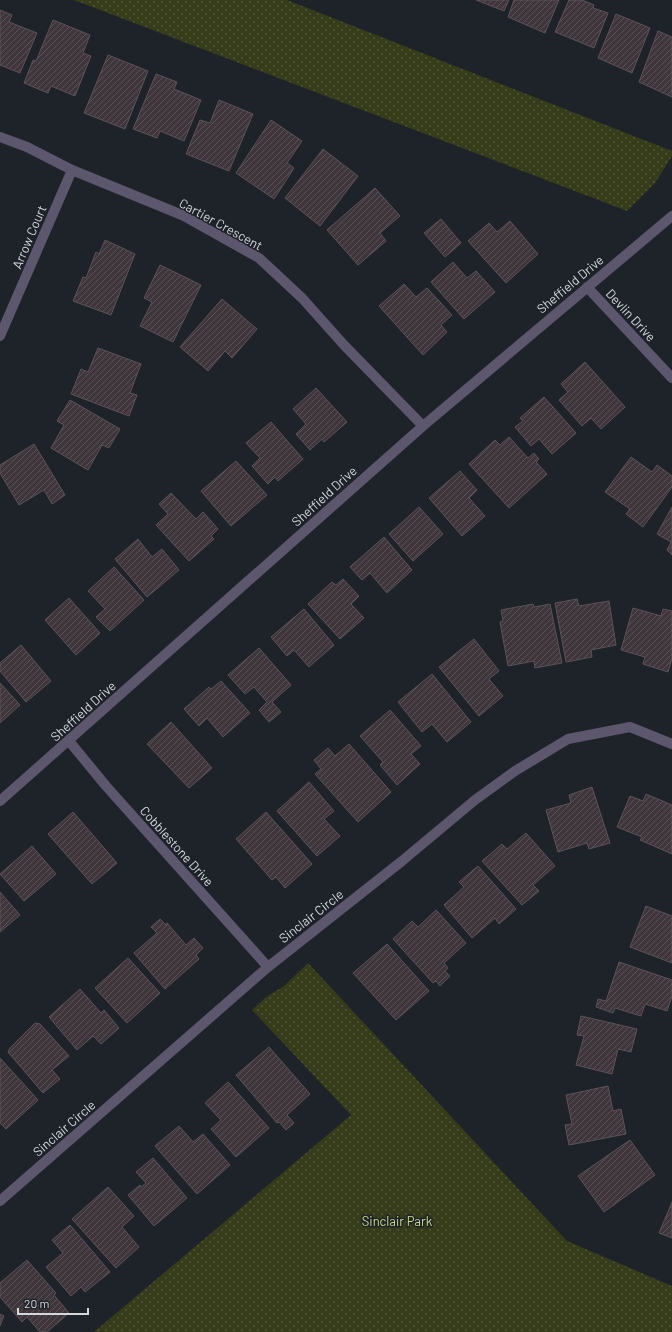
<svg xmlns="http://www.w3.org/2000/svg" width="672" height="1332" font-family="Barlow,sans-serif">
<style>
.park{fill:url(#park-dots)}
.building{fill:url(#building-hatch);stroke:#5c5357}
.lines{fill:none;stroke-linecap:round;stroke-linejoin:round}
.street{stroke:#5d576e;stroke-width:10}
.labels{text-anchor:middle;stroke-width:3;stroke-linejoin:round;paint-order:stroke}
.street-label{font-size:13px;fill:#d4d8dc;stroke:#1e2229}
.park-label{font-size:13px;fill:#ccdb85;stroke:#1e2229}
</style>
<defs>
<pattern id="park-dots" width="8" height="8" patternUnits="userSpaceOnUse"><rect width="8" height="8" fill="#363c1a"/><path d="M2 2h.1M6 6h.1" fill="none" stroke="#52573b" stroke-width="1.8" stroke-linecap="round"/></pattern>
<pattern id="building-hatch" width="6" height="6" patternUnits="userSpaceOnUse"><rect width="6" height="6" fill="#3e363a"/><path d="M-1 1l2-2M0 6l6-6M5 7l2-2" fill="none" stroke="#595256"/></pattern>
</defs>
<rect width="100%" height="100%" fill="#1e2229"/>
<path class="park" d="M74 0H287L672 151V156L655 183 627 211Z
M308 963 567 1241 672 1286V1332H94L351 1115 252 1010 266 997 284 986Z"/>
<path class="building" d="M476 0H509L504 11Z
M514 0H559L545 33 508 17Z
M569 0H582L594 5 593 8 608 13 594 48 555 32Z
M0 10 12 15 9 22 37 33 20 73 0 65Z
M616 14 650 28 632 73 598 58Z
M53 20 90 35 83 53 91 56 75 96 51 86 48 93 24 83 33 60 36 61Z
M658 31 672 37V97L639 82Z
M108 55 148 71 125 129 84 113Z
M156 74 177 82 174 89 201 100 184 141 160 131 157 138 133 129Z
M219 100 253 114 229 171 186 154 200 120 210 123Z
M271 120 302 141 287 163 294 168 274 199 236 173Z
M323 149 358 176 320 226 285 198Z
M375 188 400 216 380 233 386 241 358 265 327 230Z
M441 219 461 243 445 257 424 233Z
M510 221 538 254 506 283 468 241 489 223 497 232Z
M105 240 135 254 111 315 73 301 83 277 86 278 96 252 99 254Z
M453 262 467 278 476 271 495 292 464 319 431 282Z
M160 265 201 285 173 342 140 326 152 302 144 298Z
M404 284 416 297 427 288 452 315 441 325 447 332 423 355 379 306Z
M222 299 257 329 232 358 225 351 208 371 180 347Z
M98 348 141 364 130 393 137 395 129 416 71 394 81 369 88 372Z
M585 362 625 407 601 429 591 418 582 426 559 400 568 392 561 384Z
M316 388 347 422 324 442 322 439 310 450 296 434 306 424 293 409Z
M544 397 576 433 552 454 539 439 531 446 515 427 523 421 520 418Z
M70 400 120 429 109 448 102 445 88 470 51 448 64 425 57 421Z
M271 422 303 459 278 481 275 477 268 484 252 466 260 458 246 443Z
M509 437 528 458 534 453 539 459 536 462 547 474 509 508 469 464 495 440 500 445Z
M34 444 65 495 52 504 44 490 19 505 0 473V465Z
M631 457 652 472 657 465 672 476V487L643 527 626 514 630 509 605 492Z
M236 461 267 495 231 526 201 491Z
M460 471 477 490 469 498 485 516 462 536 429 498Z
M171 493 196 519 203 512 218 529 211 536 214 539 189 561 156 525 168 514 159 504Z
M419 507 443 534 413 561 389 534Z
M672 507V555L667 550 671 542 657 534Z
M384 537 412 570 387 593 370 573 362 580 350 567Z
M138 539 152 557 162 549 179 570 147 597 115 559Z
M114 567 144 600 110 631 96 617 105 609 88 591Z
M343 579 359 596 351 604 364 618 340 639 308 604 332 582 336 585Z
M69 598 100 633 76 655 45 620Z
M577 599 579 606 609 601 616 645 591 650 592 657 566 662 555 603Z
M533 604 534 607 550 604 562 663 535 668 534 661 508 666 500 622 503 621 501 610Z
M633 608 661 616 663 609 672 611V658L668 672 643 664 645 657 621 650Z
M304 609 334 645 309 667 294 650 287 656 271 637Z
M474 639 499 671 489 679 503 696 479 716 439 667Z
M21 645 51 681 26 702 0 671V663Z
M259 648 291 685 272 702 281 712 269 722 259 710 267 702 254 687 245 694 228 675Z
M432 674 471 722 447 742 432 724 422 732 398 702Z
M221 681 250 713 223 737 207 718 199 726 184 709 209 687 211 689Z
M0 683 20 705 0 723Z
M390 710 421 746 411 754 420 764 397 785 380 765 383 762 360 736Z
M171 722 212 768 189 788 147 744Z
M349 744 391 792 358 822 315 774 321 769 314 760 328 748 335 756Z
M309 782 334 811 324 819 340 836 317 856 277 811Z
M592 787 610 843 589 849 587 843 558 852 546 810 571 803 569 795Z
M646 794 672 805V854L640 840 642 837 617 827 630 796 643 801Z
M73 812 117 863 92 884 48 834Z
M266 812 312 864 285 888 276 877 272 880 236 839Z
M526 833 555 866 533 885 539 891 522 905 482 861 502 844 507 849Z
M32 846 56 874 24 901 0 874Z
M478 866 516 909 499 924 495 918 472 938 444 905 464 887 459 882Z
M0 892 20 915 0 932Z
M646 906 672 916V963L630 947Z
M436 910 466 943 444 963 448 968 445 971 450 976 440 986 436 981 433 983 393 939 412 921 418 927Z
M160 919 166 925 167 923 186 945 194 938 203 948 196 955 199 959 165 989 134 953 157 933 151 927Z
M387 944 429 991 396 1020 353 973Z
M128 958 160 993 127 1023 95 988Z
M619 962 672 980V996L667 1011 645 1004 641 1016 615 1008 613 1013 596 1007 598 999 606 1001Z
M80 989 101 1013 104 1010 119 1028 101 1044 93 1036 77 1050 49 1017Z
M581 1016 637 1029 631 1052 618 1049 612 1074 576 1065 584 1036 577 1035Z
M35 1023 40 1024 69 1056 52 1070 60 1079 43 1093 8 1052 10 1048Z
M269 1047 310 1094 287 1115 294 1123 286 1130 279 1122 277 1123 236 1075Z
M0 1058 38 1100 6 1129 0 1123Z
M228 1082 269 1128 236 1157 211 1129 221 1120 205 1103Z
M608 1086 613 1111 621 1109 626 1134 569 1145 565 1125 572 1124 566 1095Z
M179 1126 193 1142 203 1134 230 1165 197 1194 155 1146Z
M630 1140 655 1175 604 1212 578 1176Z
M153 1158 187 1198 154 1226 128 1195 140 1185 141 1187 146 1183 136 1172Z
M108 1187 134 1216 122 1227 139 1247 116 1268 72 1219Z
M672 1202V1238L659 1233Z
M70 1225 110 1272 85 1292 81 1287 71 1296 46 1267 63 1253 52 1240Z
M27 1260 56 1293 54 1295 69 1313 47 1332H40L27 1317 22 1322 0 1297V1283Z
M0 1314 4 1316 0 1326Z"/>
<g class="lines">
<path class="street" d="M0 137 27 147 72 170 182 215 259 258 302 298 344 345 423 426
M587 287 672 378
M0 336 72 170
M69 741 106 786 268 967
M0 801 423 426 672 216
M0 1201 268 967 402 861 475 800 515 771 568 739 630 727 672 744"/>
</g>
<g class="labels">
<g class="street-label">
<text transform="translate(221 224) rotate(29)" y="5">Cartier Crescent</text>
<text transform="translate(29 237) rotate(-67)" y="5">Arrow Court</text>
<text transform="translate(570 284) rotate(-40)" y="5">Sheffield Drive</text>
<text transform="translate(631 315) rotate(47)" y="5">Devlin Drive</text>
<text transform="translate(324 496) rotate(-42)" y="5">Sheffield Drive</text>
<text transform="translate(83 711) rotate(-42)" y="5">Sheffield Drive</text>
<text transform="translate(177 846) rotate(48)" y="5">Cobblestone Drive</text>
<text transform="translate(311 916) rotate(-38)" y="5">Sinclair Circle</text>
<text transform="translate(64 1128) rotate(-41)" y="5">Sinclair Circle</text>
</g>
<g class="park-label">
<text x="397" y="1226">Sinclair Park</text>
</g>
</g>
<path d="M18 1308v6h70v-6" fill="none" stroke="#d4d8dc" stroke-width="2"/>
<text x="24" y="1308" font-size="12" fill="#d4d8dc" stroke="#1e2229" stroke-width="3" paint-order="stroke">20 m</text>
</svg>
